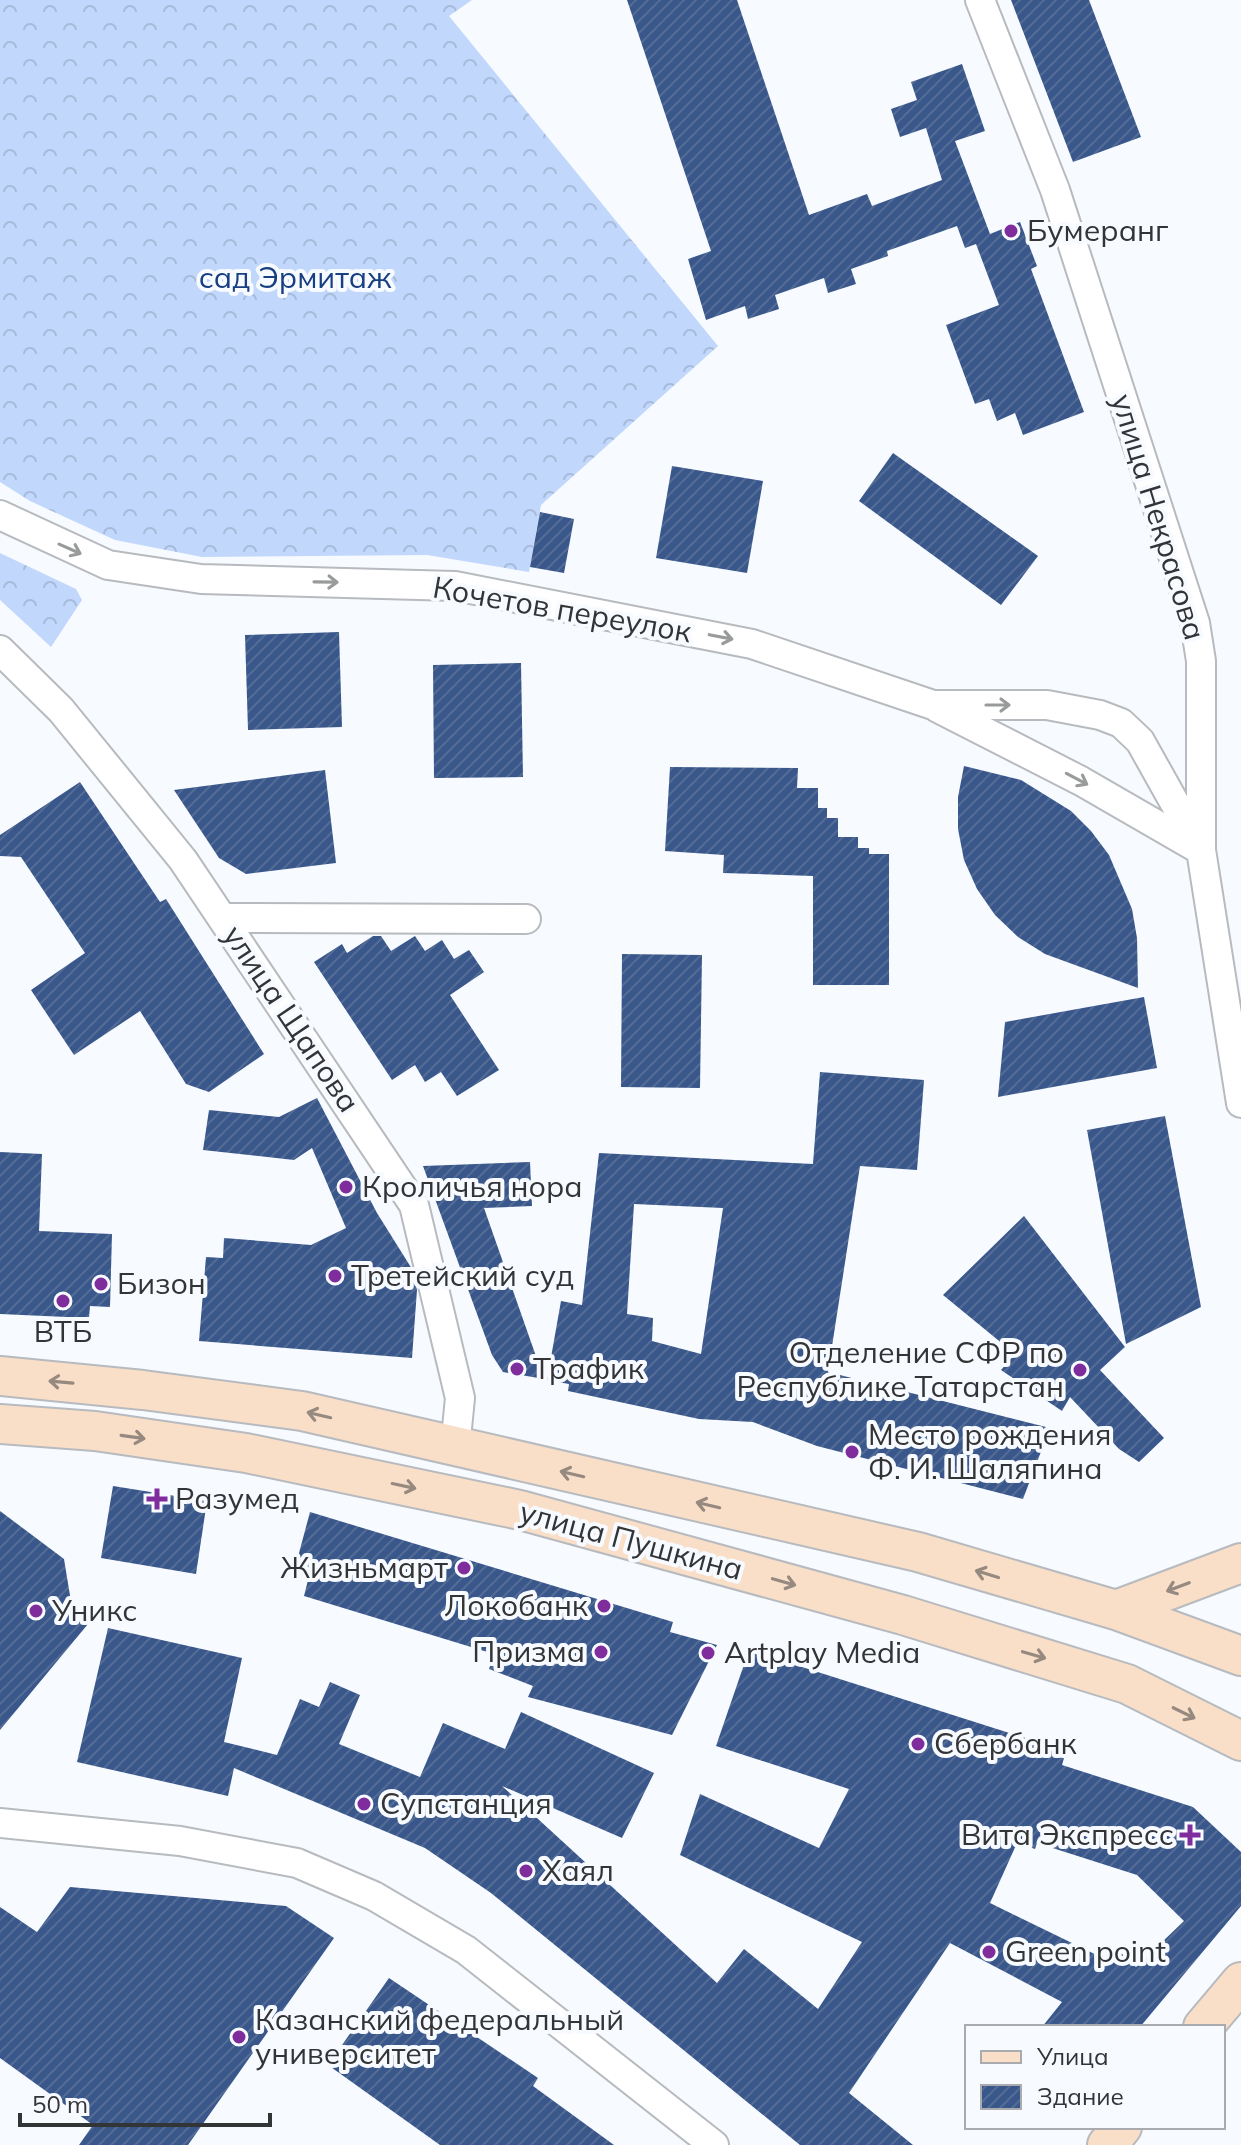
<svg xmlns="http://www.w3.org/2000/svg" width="1241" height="2145" font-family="Mulish,sans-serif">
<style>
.forest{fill:url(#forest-crowns)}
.building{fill:url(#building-hatch);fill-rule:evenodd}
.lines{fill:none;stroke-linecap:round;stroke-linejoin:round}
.street-casing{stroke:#b7babe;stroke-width:32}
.secondary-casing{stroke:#b7babe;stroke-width:42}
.street{stroke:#fff;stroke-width:28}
.secondary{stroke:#f9dec8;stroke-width:38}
.oneway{stroke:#999a9a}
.oneway2{stroke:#96897f}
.poi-dot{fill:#7f2c9c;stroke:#f7faff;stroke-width:3}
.labels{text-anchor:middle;stroke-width:8;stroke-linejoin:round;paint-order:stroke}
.poi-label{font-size:30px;fill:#333436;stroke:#f7faff;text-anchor:start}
.park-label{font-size:30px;fill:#173f81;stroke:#f7faff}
.street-label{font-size:30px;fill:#333436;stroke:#f7faff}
</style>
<defs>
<pattern id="forest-crowns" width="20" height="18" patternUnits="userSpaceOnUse" patternTransform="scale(2)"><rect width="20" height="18" fill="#c1d8fc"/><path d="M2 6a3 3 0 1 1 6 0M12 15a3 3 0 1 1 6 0" fill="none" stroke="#a6bad9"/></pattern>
<pattern id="building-hatch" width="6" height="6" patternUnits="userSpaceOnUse" patternTransform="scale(2)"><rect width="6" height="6" fill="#39578a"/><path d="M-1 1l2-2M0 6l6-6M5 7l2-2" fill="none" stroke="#546c95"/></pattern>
</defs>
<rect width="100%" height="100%" fill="#f7faff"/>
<path class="forest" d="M0 0H472L449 16 718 346 541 505 529 572 427 555 202 557 115 540 30 501 0 482Z
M0 553 76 589 82 600 51 647 0 600Z"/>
<path class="building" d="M627 0H737L809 215 867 194 872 206 942 180 926 128 900 137 891 109 917 100 911 82 962 64 985 131 955 141 990 234 1020 222 1037 266 1031 269 1084 412 1023 435 1015 413 997 421 989 399 975 404 946 325 999 305 976 244 965 248 957 226 887 251 888 256 851 269 856 284 828 293 824 278 775 295 779 309 748 319 745 306 706 320 688 259 711 251Z
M1011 0H1089L1141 137 1073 162Z
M893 453 1038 556 1001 605 859 501Z
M672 466 763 481 747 573 656 558Z
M540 512 574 519 564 573 530 567Z
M339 632 342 727 248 730 245 635Z
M521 663 523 777 434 778 433 665Z
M964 766 1021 780 1071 811 1091 831 1109 855 1132 909 1137 938 1138 988 1045 954 1018 937 995 915 977 889 964 860 958 829V797Z
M670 767 798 768 797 788H818V808H827V818H838V837H858V848H869V854H889V985H813V876L723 873 724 855 665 851Z
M325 770 336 863 246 874 219 858 174 790Z
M80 782 160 902 166 899 264 1054 209 1092 186 1084 140 1011 74 1055 31 990 85 953 21 857 0 856V835Z
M373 936H381L391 951 415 936 425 951 442 940 454 959 469 950 484 972 450 995 499 1070 457 1096 441 1072 425 1082 415 1065 392 1080 314 962 342 944 347 953Z
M622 954 702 955 700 1088 621 1087Z
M1144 997 1157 1068 998 1097 1005 1022Z
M820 1072 924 1080 917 1170 860 1166 828 1372 1050 1428 1023 1499 817 1446 753 1422 699 1419 568 1391 569 1384 547 1380 561 1301 582 1305 599 1153 813 1164ZM634 1204 723 1208 701 1354 652 1341 653 1318 627 1314Z
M317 1098 377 1213 412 1269 417 1290 412 1358 199 1341 206 1257 223 1258 224 1238 311 1245 346 1228 312 1148 294 1160 203 1150 209 1110 279 1117Z
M1165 1116 1201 1307 1126 1344 1087 1130Z
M0 1152 42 1154 39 1231 112 1234 110 1307 90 1306 89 1318 0 1314Z
M530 1162 532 1206 484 1208 544 1379 503 1372 492 1355 423 1166Z
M1024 1216 1125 1347 1100 1370 1164 1438 1139 1462 1119 1449 1070 1397 1062 1411 1001 1370 1015 1354 943 1295Z
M113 1486 207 1501 196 1574 101 1558Z
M0 1511 64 1559 74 1620 88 1624 0 1730Z
M310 1512 673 1622 670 1632 717 1645 672 1735 528 1697 533 1686 489 1669 494 1654 304 1596 310 1572 295 1568Z
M108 1628 242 1658 224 1742 277 1755 300 1699 319 1707 330 1682 360 1695 339 1744 420 1777 443 1723 505 1749 521 1712 654 1773 622 1838 502 1786 717 1983 744 1949 818 2009 862 1942 680 1855 700 1794 819 1848 849 1789 716 1746 749 1650 1066 1751 1062 1765 1193 1807 1241 1852V1906L1140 2027H1042L1062 2002 950 1943 849 2093 913 2145H800L491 1893 425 1848 234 1768 228 1796 77 1762ZM1017 1843 1035 1849 1037 1843 1137 1875 1184 1921 1136 1967 1121 1953 1111 1962 990 1903Z
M70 1887 286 1906 334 1938 188 2145H79L93 2125 0 2058V1907L37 1932Z
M389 1978 538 2078 533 2086 614 2145H440L328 2065Z"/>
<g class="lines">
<g class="street-casing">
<path id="street" d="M980 0 1055 190 1195 623 1201 661V850L1241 1103
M0 515 108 565 201 579 455 586 752 644 933 705H1047L1100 715 1121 723 1140 741 1201 850
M0 650 61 710 183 860 414 1205 460 1398 455 1448
M938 708 1081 781 1197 848
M223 918 526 919
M0 1823 180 1841 297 1863 374 1896 466 1950 714 2145"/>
</g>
<g class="secondary-casing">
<path id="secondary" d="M0 1376 143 1390 302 1411 918 1552 1116 1610 1241 1656
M0 1424 95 1431 246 1453 520 1510 903 1615 1127 1684 1241 1741
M1116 1610 1241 1563
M1203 2027 1241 1982
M1107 2145 1122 2127"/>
</g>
<use href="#street" class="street"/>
<use href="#secondary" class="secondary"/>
</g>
<defs><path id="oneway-shaft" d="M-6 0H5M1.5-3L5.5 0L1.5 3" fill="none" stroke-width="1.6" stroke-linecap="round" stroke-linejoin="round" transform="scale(2)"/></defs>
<g class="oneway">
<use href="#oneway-shaft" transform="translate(70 549) rotate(24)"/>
<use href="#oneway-shaft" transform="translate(326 582) rotate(1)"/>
<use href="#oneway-shaft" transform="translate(721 637) rotate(11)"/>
<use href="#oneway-shaft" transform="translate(998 705)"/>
<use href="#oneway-shaft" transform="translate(1077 779) rotate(28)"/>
</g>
<g class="oneway2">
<use href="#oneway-shaft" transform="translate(61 1382) rotate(-175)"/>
<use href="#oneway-shaft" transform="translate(319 1415) rotate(-167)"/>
<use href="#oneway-shaft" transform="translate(133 1437) rotate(8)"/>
<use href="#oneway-shaft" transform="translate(572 1474) rotate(-167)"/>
<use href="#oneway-shaft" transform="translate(404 1486) rotate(12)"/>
<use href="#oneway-shaft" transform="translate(708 1505) rotate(-167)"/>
<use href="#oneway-shaft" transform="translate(987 1574) rotate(-163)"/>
<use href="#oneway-shaft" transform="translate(784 1582) rotate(16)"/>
<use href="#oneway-shaft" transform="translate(1178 1587) rotate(159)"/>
<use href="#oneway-shaft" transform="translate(1034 1655) rotate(16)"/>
<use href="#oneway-shaft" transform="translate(1184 1713) rotate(26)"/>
</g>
<g class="poi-dot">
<circle cx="1011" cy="231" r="8"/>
<circle cx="346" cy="1187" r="8"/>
<circle cx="335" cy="1276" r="8"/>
<circle cx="101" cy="1284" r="8"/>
<circle cx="63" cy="1301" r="8"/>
<circle cx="517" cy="1369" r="8"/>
<circle cx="1080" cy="1370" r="8"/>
<circle cx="852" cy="1452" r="8"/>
<path d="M153 1487h8v8h8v8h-8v8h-8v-8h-8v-8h8z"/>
<circle cx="464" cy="1568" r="8"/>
<circle cx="604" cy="1606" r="8"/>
<circle cx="36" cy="1611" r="8"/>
<circle cx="601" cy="1652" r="8"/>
<circle cx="708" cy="1653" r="8"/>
<circle cx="918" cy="1744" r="8"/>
<circle cx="364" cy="1804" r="8"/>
<path d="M1186 1823h8v8h8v8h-8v8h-8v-8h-8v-8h8z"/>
<circle cx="526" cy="1871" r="8"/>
<circle cx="989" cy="1952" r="8"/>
<circle cx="239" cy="2037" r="8"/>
</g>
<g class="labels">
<g class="poi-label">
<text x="1027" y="241">Бумеранг</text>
<text x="362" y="1197">Кроличья нора</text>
<text x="351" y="1286">Третейский суд</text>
<text x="117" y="1294">Бизон</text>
<text x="63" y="1342" text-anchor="middle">ВТБ</text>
<text x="1064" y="1363" text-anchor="end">Отделение СФР по<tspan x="1064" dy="34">Республике Татарстан</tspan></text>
<text x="533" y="1379">Трафик</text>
<text x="868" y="1445">Место рождения<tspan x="868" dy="34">Ф. И. Шаляпина</tspan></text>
<text x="175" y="1509">Разумед</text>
<text x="448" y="1578" text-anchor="end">Жизньмарт</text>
<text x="588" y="1616" text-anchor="end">Локобанк</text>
<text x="52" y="1621">Уникс</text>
<text x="585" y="1662" text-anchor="end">Призма</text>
<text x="724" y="1663">Artplay Media</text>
<text x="934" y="1754">Сбербанк</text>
<text x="380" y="1814">Супстанция</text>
<text x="1174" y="1845" text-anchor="end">Вита Экспресс</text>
<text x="542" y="1881">Хаял</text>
<text x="1005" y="1962">Green point</text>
<text x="255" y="2030">Казанский федеральный<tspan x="255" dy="34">университет</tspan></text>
</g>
<g class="park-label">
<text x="295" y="288">сад Эрмитаж</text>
</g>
<g class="street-label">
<text transform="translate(1158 517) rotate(73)" y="10">улица Некрасова</text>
<text transform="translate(562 610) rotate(10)" y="10">Кочетов переулок</text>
<text transform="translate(291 1019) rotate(56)" y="10">улица Щапова</text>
<text transform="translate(631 1541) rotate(15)" y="10">улица Пушкина</text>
</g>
</g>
<rect x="965" y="2025" width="260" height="104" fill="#f7faff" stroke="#a9abaf" stroke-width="2"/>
<rect x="981" y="2051" width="40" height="12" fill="#f9dec8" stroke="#a9abaf" stroke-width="2"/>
<text x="1037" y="2065" font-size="24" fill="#333436">Улица</text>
<rect x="981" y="2085" width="40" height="24" fill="url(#building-hatch)" stroke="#a9abaf" stroke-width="2"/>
<text x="1037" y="2105" font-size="24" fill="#333436">Здание</text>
<path d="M20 2113v12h250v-12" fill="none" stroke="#333436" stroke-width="4"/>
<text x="32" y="2113" font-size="24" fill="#333436" stroke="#f7faff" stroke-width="6" paint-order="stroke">50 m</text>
</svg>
